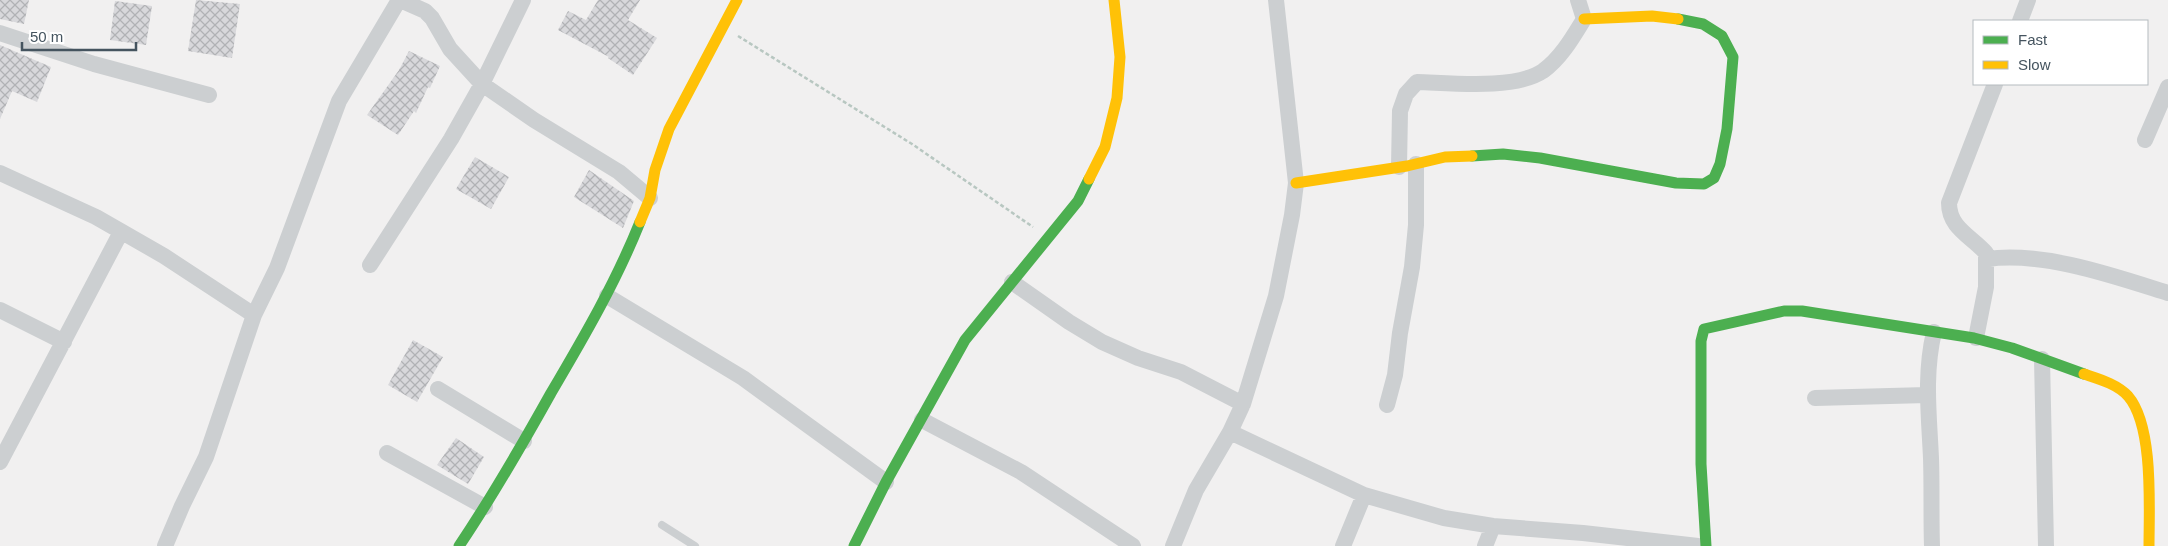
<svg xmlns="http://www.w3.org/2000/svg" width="2168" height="546" font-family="Helvetica,sans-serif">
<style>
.building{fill:url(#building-cross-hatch)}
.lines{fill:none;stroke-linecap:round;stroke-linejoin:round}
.path{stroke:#b8c7c1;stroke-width:2.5;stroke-dasharray:4 2.5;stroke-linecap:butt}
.lane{stroke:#cccfd1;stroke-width:8}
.street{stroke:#cccfd1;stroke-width:16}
.fast{stroke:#4caf50;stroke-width:11}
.slow{stroke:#ffc107;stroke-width:11}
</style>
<defs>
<pattern id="building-cross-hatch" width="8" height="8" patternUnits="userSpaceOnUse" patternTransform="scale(1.25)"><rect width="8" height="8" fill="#d8d8db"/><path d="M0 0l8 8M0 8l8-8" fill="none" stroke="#b1b2b5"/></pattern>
</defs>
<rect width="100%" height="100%" fill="#f1f0f0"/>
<path class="building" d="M0 0H29L24 24 0 19Z
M196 0 240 4 232 58 188 51Z
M598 0H640L628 20 657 38 633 75 608 58 609 57 558 30 568 11 586 20Z
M115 1 152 6 146 45 110 40Z
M0 45 51 67 37 102 12 91 0 119Z
M409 51 440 66 430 88 428 87 416 113 414 111 398 135 367 115 399 70Z
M475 157 509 177 491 209 456 189Z
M589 170 634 201 623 228 574 197Z
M413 340 443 357 417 402 388 385Z
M456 438 484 457 468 484 437 465Z"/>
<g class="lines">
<path class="path" d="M738 36 912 144 1033 227"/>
<path class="lane" d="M662 525 695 546"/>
<path class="street" d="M400 0 425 11 432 18 450 49 482 84 534 120 619 172 650 198
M2020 21 2028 0
M0 33 94 64 209 95
M2145 140 2168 87
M1399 167 1400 111 1406 94 1417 82C1451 83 1515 90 1543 71 1561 58 1573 37 1584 19L1578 0
M0 173 96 217 164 256 254 315
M1987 259C2043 251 2114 276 2168 293
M370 265 451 139 482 84 523 0
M1012 282 1069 322 1102 342 1138 358 1181 372 1243 404
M607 296 743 378 886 482
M0 310 64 342
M1976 338 1986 287V253C1971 236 1949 228 1949 203L1995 84
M2042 359 2046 546
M438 389 524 441
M1815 398 1927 395
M1387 405 1395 375 1400 333 1412 267 1416 225V164
M922 420 1021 472 1133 546
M1230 432 1364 495 1444 518 1493 526 1583 533 1698 546
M387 453 485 507
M0 462 121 232
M165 546 182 506 206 457 254 315 277 268 339 101 399 0
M1173 546 1196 490 1230 432 1243 404 1276 296 1292 215 1296 183 1276 0
M1343 546 1364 495
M1485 546 1493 526
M1932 546C1931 517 1932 487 1931 458 1929 415 1924 374 1934 332"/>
<path class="fast" d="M1472 156 1503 154 1540 158 1676 183 1704 184 1714 178 1720 164 1727 129 1733 57 1722 36 1703 24 1678 19
M459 546C492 497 522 445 551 393 584 337 616 282 640 222
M854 546 886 482 965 340 1078 201 1089 179
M1706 546 1701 464V341L1704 329 1784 311H1802L1974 338 2012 348 2084 374"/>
<path class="slow" d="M1584 19 1652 16 1678 19
M1089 179 1105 147 1117 98 1120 57 1114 0
M1296 183 1407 166 1445 157 1472 156
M640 222 650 198 655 170 669 129 737 0
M2084 374C2099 379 2117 384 2128 396 2154 426 2149 508 2149 546"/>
</g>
<rect x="1973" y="20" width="175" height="65" fill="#ffffff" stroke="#b5bbbf"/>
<rect x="1983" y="36" width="25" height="8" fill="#4caf50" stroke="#b5bbbf"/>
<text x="2018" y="45" font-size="15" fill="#45545f">Fast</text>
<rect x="1983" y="61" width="25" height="8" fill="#ffc107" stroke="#b5bbbf"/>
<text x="2018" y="70" font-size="15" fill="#45545f">Slow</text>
<path d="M22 42v8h114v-8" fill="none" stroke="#45545f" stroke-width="2.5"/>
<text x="30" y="42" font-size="15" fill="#45545f" stroke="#ffffff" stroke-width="4" paint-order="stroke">50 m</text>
</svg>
